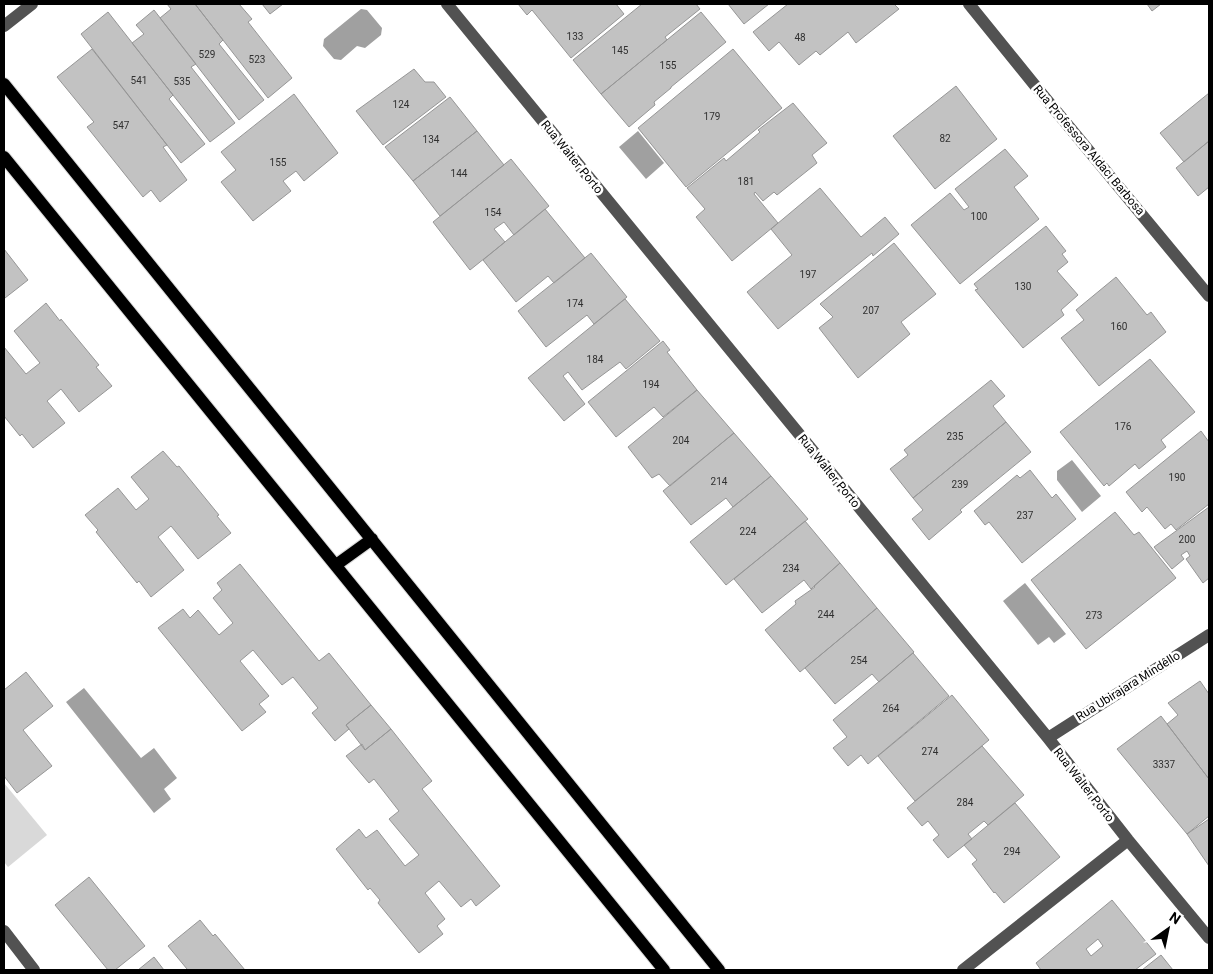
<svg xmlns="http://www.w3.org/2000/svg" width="1213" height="974" font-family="Roboto,sans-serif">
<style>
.green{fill:#d9d9d9}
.water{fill:#a0a0a0}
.building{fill:#c2c2c2;stroke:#969696;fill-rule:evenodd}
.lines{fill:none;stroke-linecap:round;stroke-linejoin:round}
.major-casing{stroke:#dbdbdb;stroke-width:14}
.minor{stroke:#525252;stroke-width:12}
.major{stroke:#000;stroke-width:12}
.labels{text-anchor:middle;stroke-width:5;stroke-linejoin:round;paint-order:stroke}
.number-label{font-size:10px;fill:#303030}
.street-label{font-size:12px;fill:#000;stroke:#fff}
</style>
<rect width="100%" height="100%" fill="#fff"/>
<path class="green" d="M4 783 47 835 8 867 4 862Z"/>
<path class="water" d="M361 9 367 10 382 28 381 35 365 48 357 46 341 60 334 59 323 46 324 39Z
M638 131 664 163 646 179 619 147Z
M1072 460 1101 496 1082 512 1057 480V471Z
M1025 583 1066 634 1054 643 1049 637 1038 645 1003 601Z
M84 688 141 758 154 748 177 778 164 789 171 799 154 813 66 702Z"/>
<path class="building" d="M167 4H195L223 40 219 44 264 100 239 120 160 18 171 9Z
M195 4H239L252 19 248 22 292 78 268 98Z
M262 4H283L270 14Z
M518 4H616L624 14 571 58 532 10 527 15Z
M642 4H696L700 9 665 37 667 40 601 94 573 60Z
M728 4H769L744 24Z
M788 4H894L899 9 856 43 848 32 820 55 816 51 799 65 779 42 769 51 753 32Z
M1147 4H1161L1152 11Z
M154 10 196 64 191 67 235 123 210 142 132 43 144 34 136 25Z
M108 12 173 95 169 99 205 144 181 163 81 34Z
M701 12 726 42 671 87V88L654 102 655 105 629 127 601 94Z
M92 49 167 145 163 147 187 180 160 202 151 190 143 197 87 127 94 122 93 121 57 77Z
M733 49 782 108 686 187 638 128Z
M414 69 425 82H434L446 97 383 145 356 111Z
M956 86 997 139 935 189 893 136Z
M1209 93V141L1184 162 1160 133Z
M294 94 338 153 304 181 296 171 283 181 291 191 253 221 221 182 236 170 221 152Z
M450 97 477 131 413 181 385 147Z
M793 103 827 143 812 155 817 163 777 195 774 192 763 201 755 192 754 194 778 223 732 261 696 217 705 209 687 188 724 158 726 161 760 132 758 130Z
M477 131 504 165 440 216 413 181Z
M1209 141V187L1198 196 1176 168Z
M1005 149 1028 176 1014 187 1039 219 960 284 911 225 950 193 964 210 969 207 955 189Z
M511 159 549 206 514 235 504 222 494 229 505 242 470 270 433 222Z
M820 188 861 237 885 217 899 234 873 256 872 253 778 329 747 292 792 255 771 229Z
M545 209 585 258 554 283 548 276 516 302 483 260Z
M1046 226 1066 251 1062 254 1068 262 1057 271 1078 295 1061 310 1064 315 1023 348 975 290 978 289 974 284Z
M894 243 936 294 901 322 910 334 858 378 819 328 833 317 820 304Z
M4 249 28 280 5 298 4 297Z
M591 253 627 297 594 324 587 315 546 347 518 311Z
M1116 277 1147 315 1151 312 1166 332 1099 386 1061 338 1084 320 1076 310Z
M625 299 660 341 626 369 620 362 582 390 568 372 563 376 585 404 564 421 528 378Z
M46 303 60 321 61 319 99 365 96 367 112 386 79 412 61 389 47 401 65 423 33 448 22 434 20 436 4 416V347L26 374 40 363 14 331Z
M663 341 670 350 667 352 697 390 663 417 654 407 616 437 588 402Z
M1150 359 1195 412 1161 440 1166 447 1139 469 1135 464 1109 486 1107 483 1104 486 1060 432Z
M991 380 1005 396 993 406 1006 422 913 498 890 469 908 455 904 450Z
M697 390 734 433 670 486 659 474 652 478 628 447Z
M1006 422 1031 452 960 510 962 512 929 540 912 519 923 510 913 498Z
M1201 431 1209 442V504L1176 530 1171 524 1165 529 1147 507 1142 512 1126 492Z
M734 433 771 476 733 507 726 498 691 525 663 491Z
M163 451 177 467 179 466 219 515 217 516 231 533 198 559 171 526 158 537 184 570 151 597 139 581 137 583 96 532 98 530 85 515 118 488 136 510 149 499 131 477Z
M1030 470 1052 498 1056 494 1076 519 1022 563 989 522 985 525 974 511 1017 475 1020 478Z
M771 476 808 519 726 585 690 542Z
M1209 507V578L1203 583 1186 559 1190 556 1187 551 1181 555 1184 559 1172 569 1154 547Z
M1115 512 1134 535 1139 532 1176 578 1086 649 1031 580Z
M805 521 840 563 811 589 804 580 762 613 734 579Z
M840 563 877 608 800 672 765 630 796 604 795 601 815 587 814 586Z
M240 564 319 661 329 653 371 705 346 725 349 729 335 741 312 713 318 708 293 677 282 685 253 650 240 661 269 696 259 704 266 712 242 731 158 628 183 609 190 618 198 610 219 635 233 623 213 598 222 590 217 583Z
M877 608 914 652 879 682 872 674 835 704 805 668Z
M913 653 949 696 868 764 861 755 848 766 833 748 847 737 833 720Z
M26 672 53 706 23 730 52 766 17 793 4 776V690Z
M1200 681 1209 694V779L1167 724 1178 715 1168 703Z
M952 695 989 740 915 801 878 756Z
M371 705 391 729 365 750 346 725Z
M1161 716 1209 779V816L1187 834 1117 749Z
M391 729 432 781 422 789 500 886 476 906 471 899 461 907 439 881 425 893 445 919 437 926 443 934 419 953 378 903 380 900 370 888 368 890 336 849 359 829 366 838 377 830 405 866 419 855 389 819 399 811 374 779 369 783 346 756 362 744 365 750Z
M982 746 1024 795 988 825 984 821 968 834 972 839 948 858 933 840 939 835 928 821 922 826 907 808Z
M1015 803 1060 857 1004 903 995 892 994 893 972 864 977 860 964 845Z
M1209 819V866L1187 834Z
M89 877 145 946 115 970H108L55 905Z
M1112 900 1156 954 1135 970H1041L1036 963ZM1098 939 1103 946 1091 956 1086 949Z
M200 920 213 936 215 934 245 970H186L187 969 168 946Z
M1161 955 1173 970H1142Z
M154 957 164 970H138Z"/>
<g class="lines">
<g class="major-casing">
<path id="major" d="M4 84 719 970
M4 157 664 970
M336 565 372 539"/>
</g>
<path class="minor" d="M447 4 1048 738 1128 840 1209 938
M969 4 1037 88 1209 296
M4 26 32 4
M1048 738 1209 635
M4 931 34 970
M963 970 1128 840"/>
<use href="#major" class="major"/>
</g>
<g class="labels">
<g class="number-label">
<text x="575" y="40">133</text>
<text x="800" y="41">48</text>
<text x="620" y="54">145</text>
<text x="207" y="58">529</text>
<text x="257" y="63">523</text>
<text x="668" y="69">155</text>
<text x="139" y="84">541</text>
<text x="182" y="85">535</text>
<text x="401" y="108">124</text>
<text x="712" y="120">179</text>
<text x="121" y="129">547</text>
<text x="945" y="142">82</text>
<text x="431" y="143">134</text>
<text x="278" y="166">155</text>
<text x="459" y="177">144</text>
<text x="746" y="185">181</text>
<text x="493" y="216">154</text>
<text x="979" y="220">100</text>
<text x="808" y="278">197</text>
<text x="1023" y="290">130</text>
<text x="575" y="307">174</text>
<text x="871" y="314">207</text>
<text x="1119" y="330">160</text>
<text x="595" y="363">184</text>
<text x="651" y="388">194</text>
<text x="1123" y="430">176</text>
<text x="955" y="440">235</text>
<text x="681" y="444">204</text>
<text x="1177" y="481">190</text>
<text x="719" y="485">214</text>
<text x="960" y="488">239</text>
<text x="1025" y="519">237</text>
<text x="748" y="535">224</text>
<text x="1187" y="543">200</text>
<text x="791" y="572">234</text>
<text x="826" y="618">244</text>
<text x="1094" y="619">273</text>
<text x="859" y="664">254</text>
<text x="891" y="712">264</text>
<text x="930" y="755">274</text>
<text x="1164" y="768">3337</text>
<text x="965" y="806">284</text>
<text x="1012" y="855">294</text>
</g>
<g class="street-label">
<text transform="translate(1089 150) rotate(50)" y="4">Rua Professora Aldaci Barbosa</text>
<text transform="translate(572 157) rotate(51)" y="4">Rua Walter Porto</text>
<text transform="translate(829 471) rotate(51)" y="4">Rua Walter Porto</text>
<text transform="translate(1128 686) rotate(-32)" y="4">Rua Ubirajara Mindêllo</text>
<text transform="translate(1084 785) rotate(52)" y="4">Rua Walter Porto</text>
</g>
</g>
<rect width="1213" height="974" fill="none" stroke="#000000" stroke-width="10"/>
<g transform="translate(1168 929) rotate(33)" stroke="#ffffff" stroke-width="4" paint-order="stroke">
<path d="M0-4L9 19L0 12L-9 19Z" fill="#000000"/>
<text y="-8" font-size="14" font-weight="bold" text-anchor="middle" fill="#000000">N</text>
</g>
</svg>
